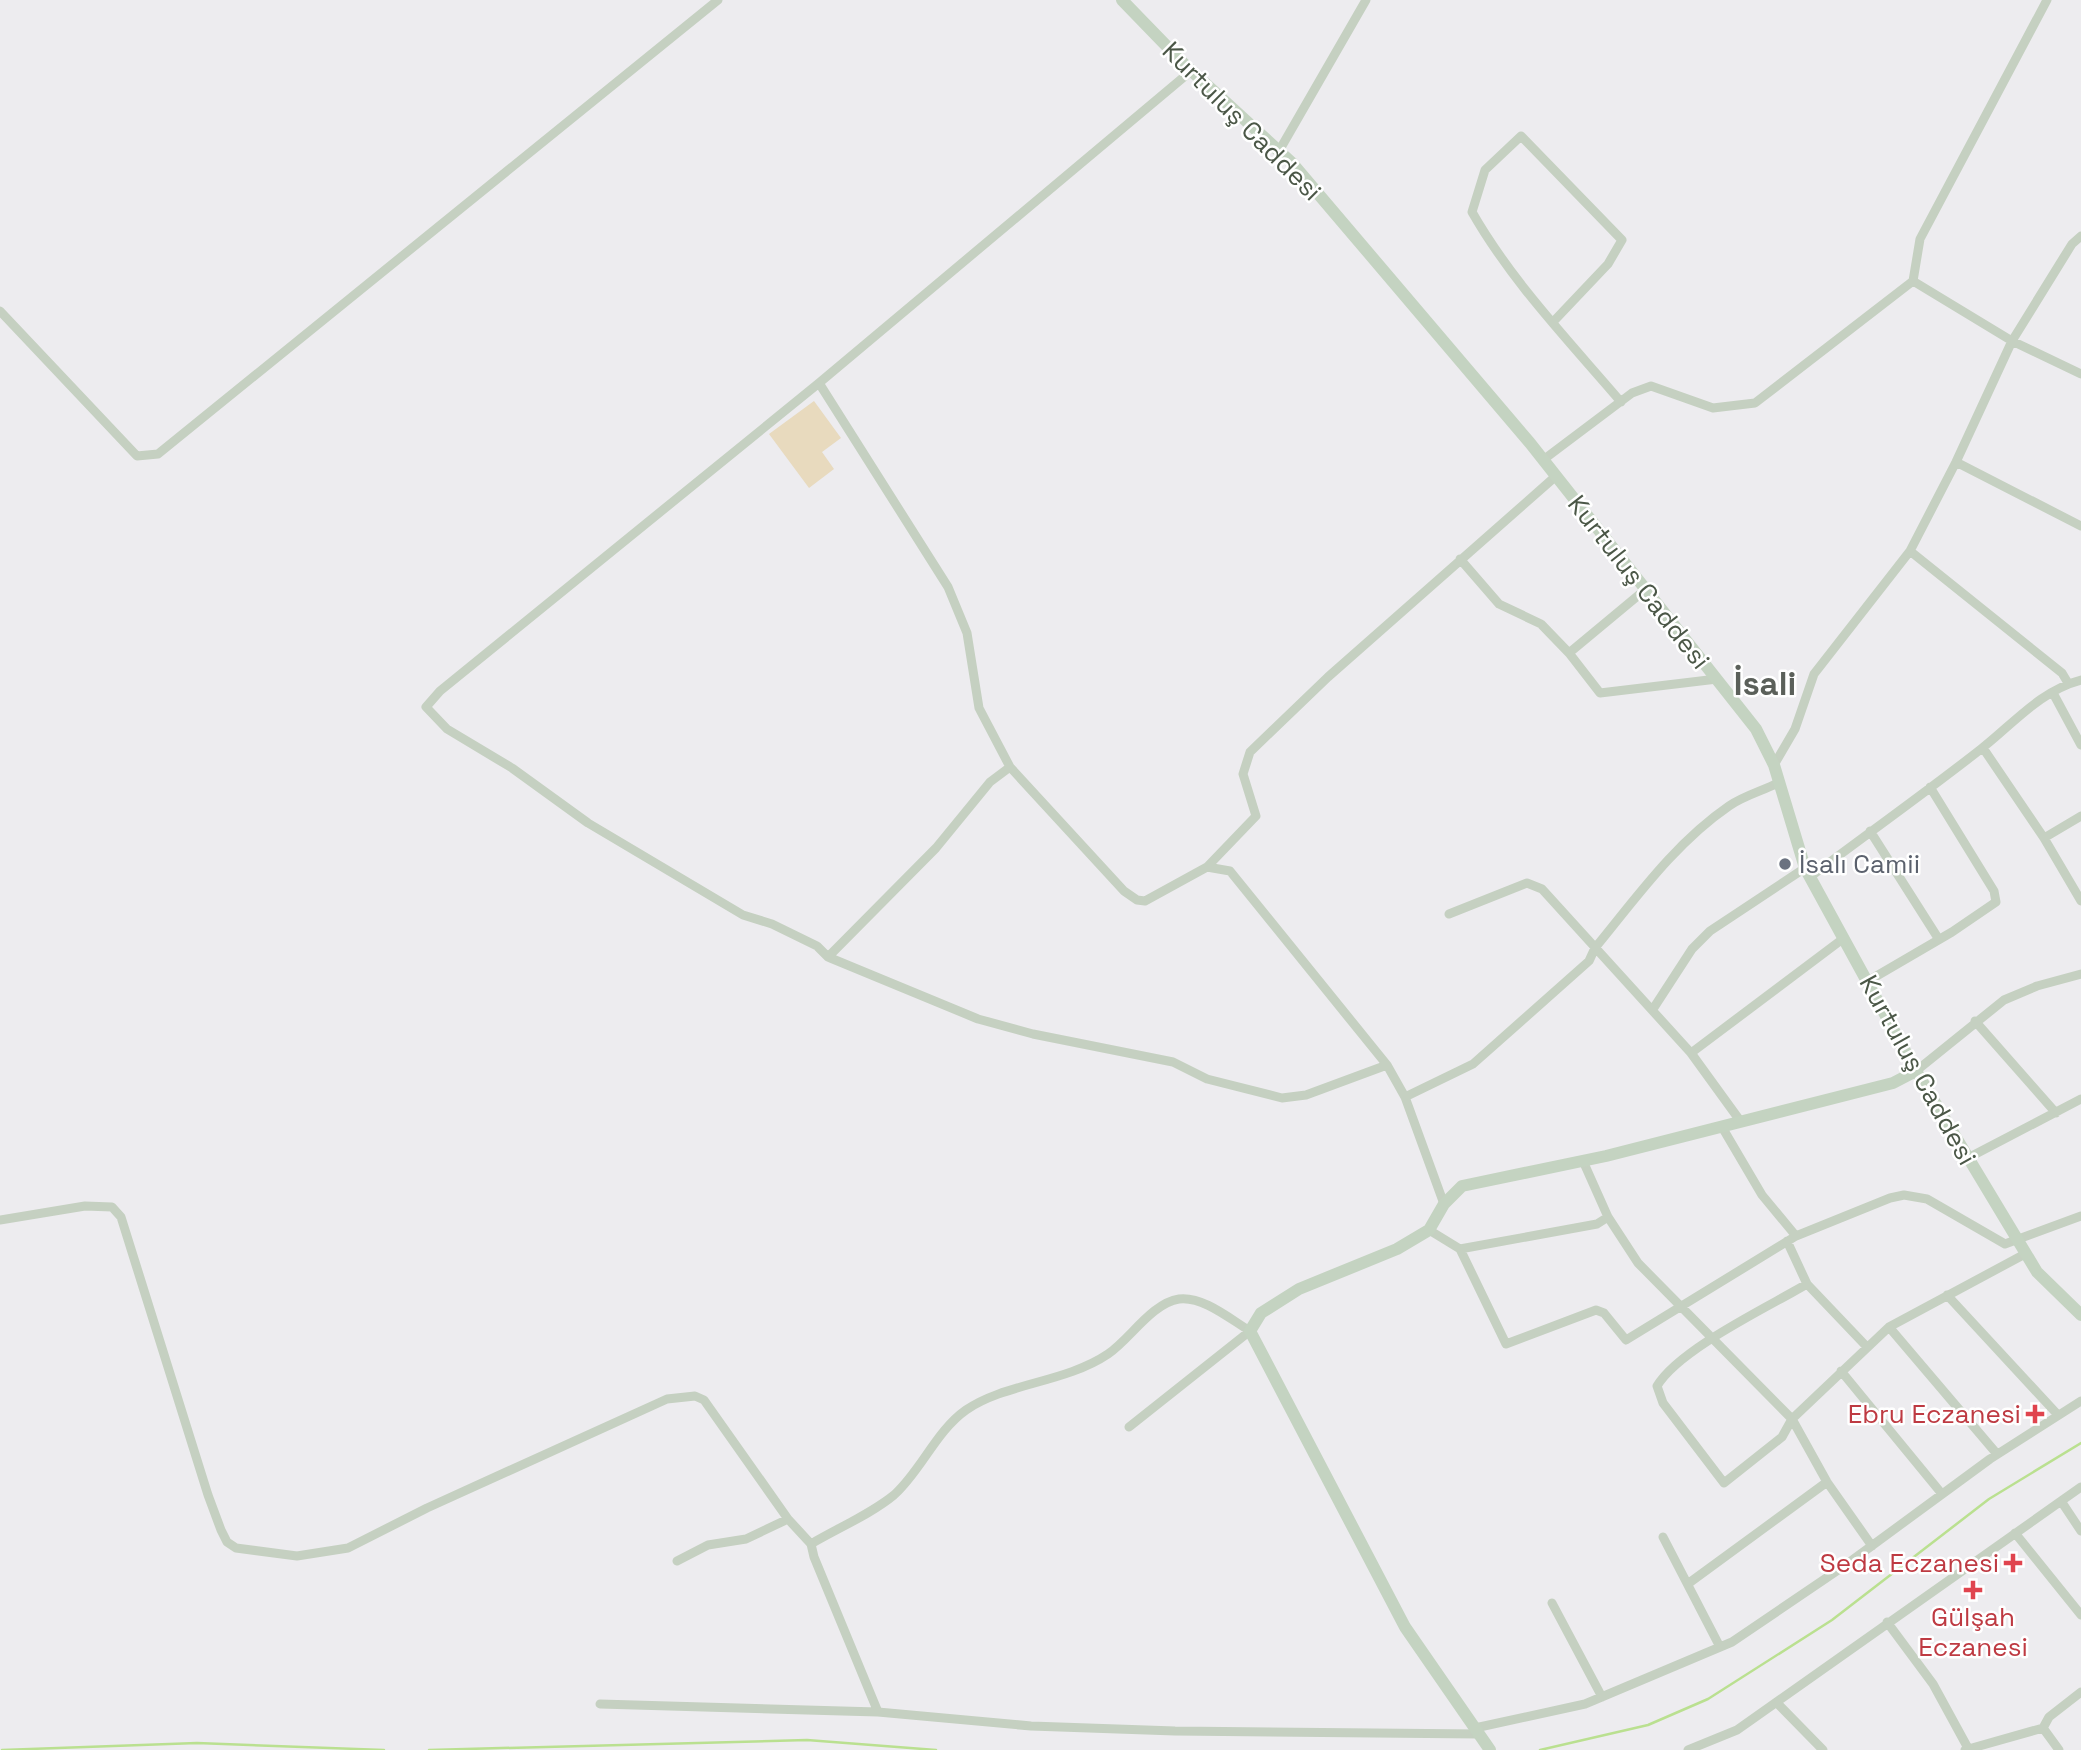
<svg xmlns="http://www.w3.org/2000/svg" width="2081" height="1750" font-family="'Space Grotesk',sans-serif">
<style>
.grass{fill:#e8dabe}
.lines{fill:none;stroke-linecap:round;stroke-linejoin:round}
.stream{stroke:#bae090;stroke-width:2.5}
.street{stroke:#c5d0c1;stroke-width:9}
.secondary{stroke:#c4d3c1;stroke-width:12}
.worship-dot{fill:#6b7280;stroke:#fff;stroke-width:2.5}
.health-dot{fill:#e0444e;stroke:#fff;stroke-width:2.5}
.labels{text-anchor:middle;stroke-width:5;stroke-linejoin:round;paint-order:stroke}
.street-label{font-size:26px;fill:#4b5747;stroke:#fff}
.worship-label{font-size:26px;fill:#5b616d;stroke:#fff;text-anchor:start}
.health-label{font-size:26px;fill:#be3a42;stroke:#fff;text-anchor:end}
.district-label{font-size:33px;font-weight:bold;fill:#5b605a;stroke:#fff}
</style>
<rect width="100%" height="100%" fill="#edecef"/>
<path class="grass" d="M814 401 841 438 822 452 834 469 809 488 769 434Z"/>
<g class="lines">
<path class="stream" d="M2 1750 197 1743 384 1750
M429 1750 807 1740 936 1750
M1540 1750 1648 1725 1708 1699 1832 1620 1989 1499 2081 1443"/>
<path class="street" d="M1191 71 819 383 440 691 426 707 447 729 512 768 588 823 743 915 772 924 817 946 828 957 978 1019 1033 1034 1173 1062 1207 1079 1282 1098 1306 1095 1387 1065
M1279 151 1366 0
M1913 281 2012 341 2081 374
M0 311 137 456 158 454 718 0
M1553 322 1608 264 1622 240 1521 136 1485 170 1472 212C1512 282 1569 341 1621 402
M819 383 948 587 967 633 979 708 1010 767 1124 891 1137 900 1145 901 1207 867 1256 816 1243 774 1250 752 1328 677 1556 476
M1543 460 1632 393 1651 386 1713 408 1755 403 1913 281 1920 239 2047 0
M1956 462 2081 526
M1910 551 2062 673 2068 683
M1460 559 1499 604 1541 624 1569 653 1600 693 1717 679
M1569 653 1646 589
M2053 693 2081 745
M1983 748 2044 838 2081 901
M1774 765 1795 729 1814 674 1910 551 1956 462 2012 341 2072 244 2081 236
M1870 831 1938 938
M2044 838 2081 816
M1207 867 1230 871 1387 1065 1405 1097 1444 1204
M1810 877C1867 834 1925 793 1981 749 2012 725 2041 690 2081 680
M1449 914 1527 883 1542 889 1691 1053 1741 1122
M828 957 936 848 990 782 1010 767
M1868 981 1952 932 1996 902 1994 891 1930 787
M1653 1009 1692 949 1710 931 1805 868
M1975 1021 2056 1113
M1691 1053 1844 938
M1916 1071 2004 1000 2037 986 2081 974
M1405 1097 1473 1064 1589 961 1595 948C1636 898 1675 843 1729 806 1743 796 1762 791 1778 783
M1722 1127 1762 1195 1796 1236
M1966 1159 2081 1099
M1583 1161 1608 1217 1638 1263 1792 1419 1827 1482 1872 1546
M0 1220 85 1206 112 1207 121 1217 208 1495 221 1530 227 1542 236 1548 297 1556 348 1548 427 1508 667 1399 695 1396 704 1400 788 1519 811 1544 814 1557 878 1712
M1429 1230 1460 1249 1506 1344 1596 1310 1604 1313 1626 1340 1796 1236 1890 1198 1904 1195 1927 1199 2005 1244 2081 1216
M1787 1241 1807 1284
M1460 1249 1597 1224 1608 1217
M1947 1295 2058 1415
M1889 1327 1997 1454
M1867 1347 1807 1284C1768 1307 1679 1349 1657 1386L1663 1403 1724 1483 1782 1437 1792 1419 1889 1327 2025 1254
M1841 1371 1942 1494
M2061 1501 2081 1531
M2015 1533 2081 1615
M1663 1537 1720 1647
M811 1544C838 1528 871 1514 894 1495 921 1471 936 1431 966 1410 1005 1383 1065 1383 1108 1354 1130 1339 1152 1303 1179 1299 1203 1296 1230 1319 1250 1331L1129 1427
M677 1561 708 1545 746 1539 788 1519
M1689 1583 1827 1482
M1552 1603 1602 1697
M1887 1622 1933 1684 1969 1750
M1777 1703 1823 1750
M600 1704 878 1712 1031 1726 1175 1731 1479 1734
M1475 1728 1585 1704 1732 1642 1847 1564 1990 1459 2081 1401
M2043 1728 2059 1750
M1688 1750 1737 1730 2081 1487
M1965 1750 2043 1728 2049 1717 2081 1692"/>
<path class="secondary" d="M1122 0 1184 64 1292 163 1530 443 1756 729 1774 765 1805 868 1916 1071 2037 1272 2081 1315
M1490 1750 1405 1627 1250 1331 1261 1313 1299 1289 1397 1249 1429 1230 1444 1204 1462 1186 1606 1156 1893 1083 1916 1071"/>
</g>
<circle class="worship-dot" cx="1785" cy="864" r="7"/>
<g class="health-dot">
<path d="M2031.5 1403.5h7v7h7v7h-7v7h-7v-7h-7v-7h7z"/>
<path d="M2009.5 1552.5h7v7h7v7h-7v7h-7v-7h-7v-7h7z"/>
<path d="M1969.5 1579.5h7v7h7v7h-7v7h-7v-7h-7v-7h7z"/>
</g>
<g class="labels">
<g class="street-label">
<text transform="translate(1242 121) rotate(45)" y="9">Kurtuluş Caddesi</text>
<text transform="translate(1639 582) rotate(52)" y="9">Kurtuluş Caddesi</text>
<text transform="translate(1918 1070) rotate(61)" y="9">Kurtuluş Caddesi</text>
</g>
<g class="worship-label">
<text x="1799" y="873">İsalı Camii</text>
</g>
<g class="health-label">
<text x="2021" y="1423">Ebru Eczanesi</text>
<text x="1999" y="1572">Seda Eczanesi</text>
<text x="1973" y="1626" text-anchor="middle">Gülşah<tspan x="1973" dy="30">Eczanesi</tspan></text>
</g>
<g class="district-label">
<text x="1765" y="695">İsali</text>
</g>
</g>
</svg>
